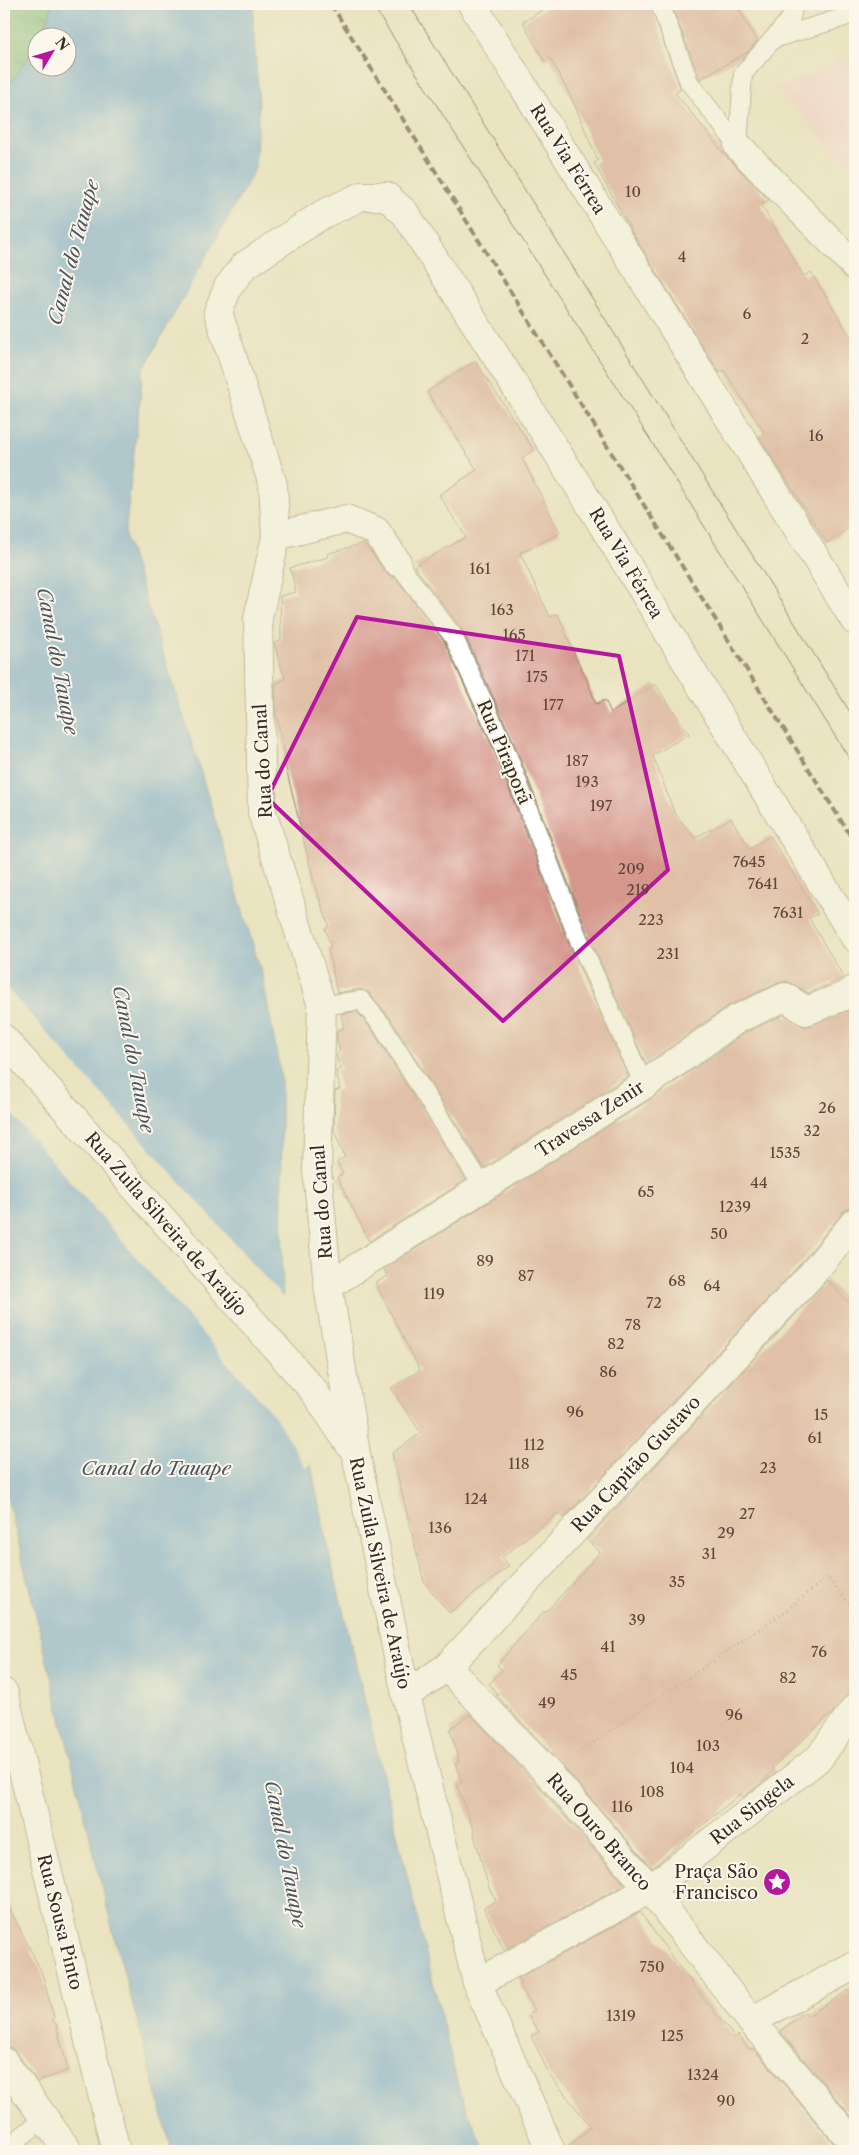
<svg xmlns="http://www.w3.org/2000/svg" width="859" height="2155" font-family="'Libre Caslon Text',serif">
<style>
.built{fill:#f7cfd3}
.forest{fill:url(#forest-crowns);stroke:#56704d}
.water{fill:#6ba6db;stroke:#53687c}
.pier{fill:#eae3c0}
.building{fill:#d5978c}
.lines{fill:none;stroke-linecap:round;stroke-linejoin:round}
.service-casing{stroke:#92866f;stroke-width:20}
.minor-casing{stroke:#92866f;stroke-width:30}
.path{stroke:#92866f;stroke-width:3;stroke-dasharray:1 4;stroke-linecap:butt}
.service{stroke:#fff;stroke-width:18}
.minor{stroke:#fff;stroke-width:28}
.tram{stroke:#3b2a1e;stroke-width:1}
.rail{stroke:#3b2a1e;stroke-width:4;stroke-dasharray:8 4;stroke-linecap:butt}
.marked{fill:none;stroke:#b5179e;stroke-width:4;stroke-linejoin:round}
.labels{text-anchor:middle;stroke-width:4;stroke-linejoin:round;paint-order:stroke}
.number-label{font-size:15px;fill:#62453a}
.street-label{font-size:18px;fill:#3b2a1e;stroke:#fbf7ec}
.poi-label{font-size:18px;fill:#3b2a1e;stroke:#fbf7ec;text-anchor:end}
.water-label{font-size:19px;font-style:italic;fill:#4c5560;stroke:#fbf7ec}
</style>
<defs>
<pattern id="forest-crowns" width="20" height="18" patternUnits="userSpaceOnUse" patternTransform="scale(1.25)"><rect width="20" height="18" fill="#72b77c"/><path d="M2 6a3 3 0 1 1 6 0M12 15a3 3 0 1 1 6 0" fill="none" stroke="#5f9565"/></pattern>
</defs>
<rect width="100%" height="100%" fill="#fbf7ec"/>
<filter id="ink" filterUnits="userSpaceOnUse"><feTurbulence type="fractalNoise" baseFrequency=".02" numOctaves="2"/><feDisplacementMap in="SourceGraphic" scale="10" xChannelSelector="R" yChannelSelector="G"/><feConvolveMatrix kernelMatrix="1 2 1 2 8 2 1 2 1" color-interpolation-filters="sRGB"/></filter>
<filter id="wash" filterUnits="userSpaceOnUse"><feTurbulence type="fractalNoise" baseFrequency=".0096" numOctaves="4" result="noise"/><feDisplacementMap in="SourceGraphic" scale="20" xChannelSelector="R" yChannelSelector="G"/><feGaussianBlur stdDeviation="1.12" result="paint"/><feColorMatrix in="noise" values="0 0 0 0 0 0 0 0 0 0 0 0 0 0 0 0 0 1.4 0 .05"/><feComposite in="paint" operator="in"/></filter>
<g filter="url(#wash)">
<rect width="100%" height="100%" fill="#eae3c0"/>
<path class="built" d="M855 55V174L776 89Z"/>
<path class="forest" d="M4 4H53L42 37 38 38 37 45 4 92Z"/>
<path class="water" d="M53 4H254L253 25 259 103 255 169 143 370 125 535 191 740 263 978 281 1077 283 1322 325 1536 459 2090 485 2151H172L112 1928 4 1484V92L37 45 38 68H68V38L42 37Z"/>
<path class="pier" d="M4 985 285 1300V1322L313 1462 306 1468 276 1418 4 1105Z"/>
<g id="blocks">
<path class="building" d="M552 4H650L681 89 675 93 727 157 769 200 761 205 804 276 811 272 855 344V524L827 543 759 437 764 433 724 370 720 373 712 361 636 239 594 163 598 161 573 101 550 58 544 61 523 22Z
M671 4H736L757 41 748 52 700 79Z
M475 361 534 450 522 458 560 533 520 553 550 617 558 614 576 658 585 675 596 704 605 700 611 713 655 684 689 734 653 755 674 812 695 838 731 818 750 849 770 836 818 914 809 918 844 978 808 993 793 984 786 981 778 983 728 1006 646 1064 588 934 515 745 463 631 414 566 466 537 439 495 477 470 427 392Z
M364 543 391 579 395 577 444 641 495 753 568 942 628 1076 484 1168 390 1018 369 993 360 989 337 993 328 948 331 947 325 928 329 926 315 886 283 756 285 755 276 713 275 684 285 679 274 643 281 640 280 596 296 592 290 568 328 557 327 554Z
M855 1008V1207L849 1208 843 1212 800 1264 564 1518 558 1513 502 1557 509 1566 449 1613 424 1582 392 1453 421 1433 391 1388 420 1370 375 1283 388 1276 384 1269 652 1098 745 1033 784 1015 805 1027Z
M357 1011 372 1030 466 1180 369 1241 337 1177 343 1174 337 1162 345 1157 334 1130 335 1091 340 1089 336 1071 341 1069 336 1055 340 1051 337 1042V1031L344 1028 341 1014Z
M827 1280 855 1309V1686L834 1711 772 1768 774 1771 760 1784 743 1797 740 1794 652 1868 561 1764 496 1695 498 1694 489 1684 502 1670 497 1665 544 1611 545 1613 600 1552 587 1540Z
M470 1714 537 1785 625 1885 504 1950 484 1908 496 1900 489 1888 474 1835 475 1833 457 1785 462 1781 455 1764 459 1761 450 1729Z
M4 1897 42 1973 54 2018 52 2020 56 2024 68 2070 37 2082 17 2053 11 2048 4 2047Z
M640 1912 677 1964 735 2038 738 2035 749 2049H754L840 2151H566V2148L591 2127 549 2074 531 2036 539 2032 528 2015 535 2010 519 1984 521 1983 518 1978Z
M855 1986V2121L780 2031 805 2012 808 2016Z"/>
</g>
</g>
<g filter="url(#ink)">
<use href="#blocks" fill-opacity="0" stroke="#92866f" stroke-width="1"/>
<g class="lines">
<g class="service-casing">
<path id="service" d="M660 4 689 82 738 146
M773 39 855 14
M738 146 743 74 791 18 794 4
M397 562 453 636 505 749 578 938 644 1085
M322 1006 361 1000 381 1024 483 1187
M4 2151 43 2119"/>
</g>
<g class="minor-casing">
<path id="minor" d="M472 4 855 621
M738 146 855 266
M276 536 346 519 376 531 397 562
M4 1039 313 1390 356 1454 406 1695 477 1983 551 2151
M328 1286 644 1085 737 1019 785 997 806 1011 847 995 855 989
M356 1454 328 1286 317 1170 322 1006 262 812 258 618 276 536 273 485 218 312 228 287 244 266 323 214 362 196H386L405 213 588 501 855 938
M447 1667 549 1774 650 1889 751 2021 855 2145
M4 1693 116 2151
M406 1695 447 1667 812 1274 855 1222
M477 1983 650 1889 819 1758 855 1708
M751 2021 855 1965
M4 2062 68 2151"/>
</g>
<path class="path" d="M577 1754 790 1608 827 1577 855 1610"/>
<use href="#service" class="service"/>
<use href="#minor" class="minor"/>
<path class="tram" d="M372 4 653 444 855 768
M409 4 855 720"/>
<path class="rail" d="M331 4 855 843"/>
</g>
</g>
<path d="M0 0H859V2155H0ZM357 617 619 656 668 870 503 1021 267 798Z" fill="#eae3c0" fill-opacity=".55" fill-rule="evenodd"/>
<path class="marked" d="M357 617 619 656 668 870 503 1021 267 798Z"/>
<defs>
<g id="sight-disc" transform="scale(1.4375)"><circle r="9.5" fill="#b5179e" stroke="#fbf7ec"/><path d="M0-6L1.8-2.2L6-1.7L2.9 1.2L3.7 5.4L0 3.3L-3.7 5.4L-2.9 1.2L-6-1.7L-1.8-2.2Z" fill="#fff"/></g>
</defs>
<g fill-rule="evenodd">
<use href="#sight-disc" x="777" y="1882"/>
</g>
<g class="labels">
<g class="number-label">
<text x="633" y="197">10</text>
<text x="682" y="262">4</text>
<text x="747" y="319">6</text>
<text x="805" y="344">2</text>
<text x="816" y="441">16</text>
<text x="480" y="574">161</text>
<text x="502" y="615">163</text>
<text x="514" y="640">165</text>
<text x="525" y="661">171</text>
<text x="537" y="682">175</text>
<text x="553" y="710">177</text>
<text x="577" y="766">187</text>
<text x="587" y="787">193</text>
<text x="601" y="811">197</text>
<text x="749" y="867">7645</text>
<text x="631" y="874">209</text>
<text x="763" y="889">7641</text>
<text x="638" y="895">219</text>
<text x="788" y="918">7631</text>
<text x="651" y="925">223</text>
<text x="668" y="959">231</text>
<text x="827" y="1113">26</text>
<text x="812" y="1136">32</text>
<text x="785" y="1158">1535</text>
<text x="759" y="1188">44</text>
<text x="646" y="1197">65</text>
<text x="735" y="1212">1239</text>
<text x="719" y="1239">50</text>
<text x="485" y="1266">89</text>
<text x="526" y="1281">87</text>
<text x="677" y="1286">68</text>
<text x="712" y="1291">64</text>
<text x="434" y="1299">119</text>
<text x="654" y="1308">72</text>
<text x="633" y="1330">78</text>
<text x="616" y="1349">82</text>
<text x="608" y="1377">86</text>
<text x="575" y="1417">96</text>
<text x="821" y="1420">15</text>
<text x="815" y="1443">61</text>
<text x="534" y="1450">112</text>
<text x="519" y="1469">118</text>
<text x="768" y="1473">23</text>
<text x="476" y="1504">124</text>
<text x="747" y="1519">27</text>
<text x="440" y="1533">136</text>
<text x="726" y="1538">29</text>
<text x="709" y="1559">31</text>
<text x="677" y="1587">35</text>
<text x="637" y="1625">39</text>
<text x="608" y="1652">41</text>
<text x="819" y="1657">76</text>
<text x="569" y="1680">45</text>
<text x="788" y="1683">82</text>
<text x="547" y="1708">49</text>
<text x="734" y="1720">96</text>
<text x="708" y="1751">103</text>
<text x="682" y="1773">104</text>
<text x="652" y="1797">108</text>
<text x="622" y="1812">116</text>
<text x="652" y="1972">750</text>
<text x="621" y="2021">1319</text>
<text x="672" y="2041">125</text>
<text x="703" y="2080">1324</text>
<text x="726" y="2106">90</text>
</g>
<g class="street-label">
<text transform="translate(568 159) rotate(58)" y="6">Rua Via Férrea</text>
<text transform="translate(626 563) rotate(59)" y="6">Rua Via Férrea</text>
<text transform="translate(504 752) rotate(67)" y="6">Rua Piraporã</text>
<text transform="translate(263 761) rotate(-93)" y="6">Rua do Canal</text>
<text transform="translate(590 1119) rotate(-33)" y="6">Travessa Zenir</text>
<text transform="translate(322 1202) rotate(-94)" y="6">Rua do Canal</text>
<text transform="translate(166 1224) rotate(49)" y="6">Rua Zuila Silveira de Araújo</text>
<text transform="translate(636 1464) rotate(-47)" y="6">Rua Capitão Gustavo</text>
<text transform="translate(380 1573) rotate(78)" y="6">Rua Zuila Silveira de Araújo</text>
<text transform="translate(752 1810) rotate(-38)" y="6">Rua Singela</text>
<text transform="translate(599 1832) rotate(49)" y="6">Rua Ouro Branco</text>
<text transform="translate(60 1922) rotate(76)" y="6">Rua Sousa Pinto</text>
</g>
<g class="poi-label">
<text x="758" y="1878">Praça São<tspan x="758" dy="21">Francisco</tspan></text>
</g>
<g class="water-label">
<text transform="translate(73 252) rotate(-75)" y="7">Canal do Tauape</text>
<text transform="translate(58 661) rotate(79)" y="7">Canal do Tauape</text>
<text transform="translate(134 1059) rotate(79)" y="7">Canal do Tauape</text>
<text x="156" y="1475">Canal do Tauape</text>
<text transform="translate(286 1854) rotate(79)" y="7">Canal do Tauape</text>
</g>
</g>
<rect width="859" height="2155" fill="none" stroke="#fbf7ec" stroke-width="20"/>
<g transform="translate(52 52) rotate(52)"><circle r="24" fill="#fbf7ec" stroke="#aea59a"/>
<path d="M0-4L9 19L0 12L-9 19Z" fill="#b5179e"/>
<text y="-8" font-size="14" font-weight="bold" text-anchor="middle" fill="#3b2a1e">N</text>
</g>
</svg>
